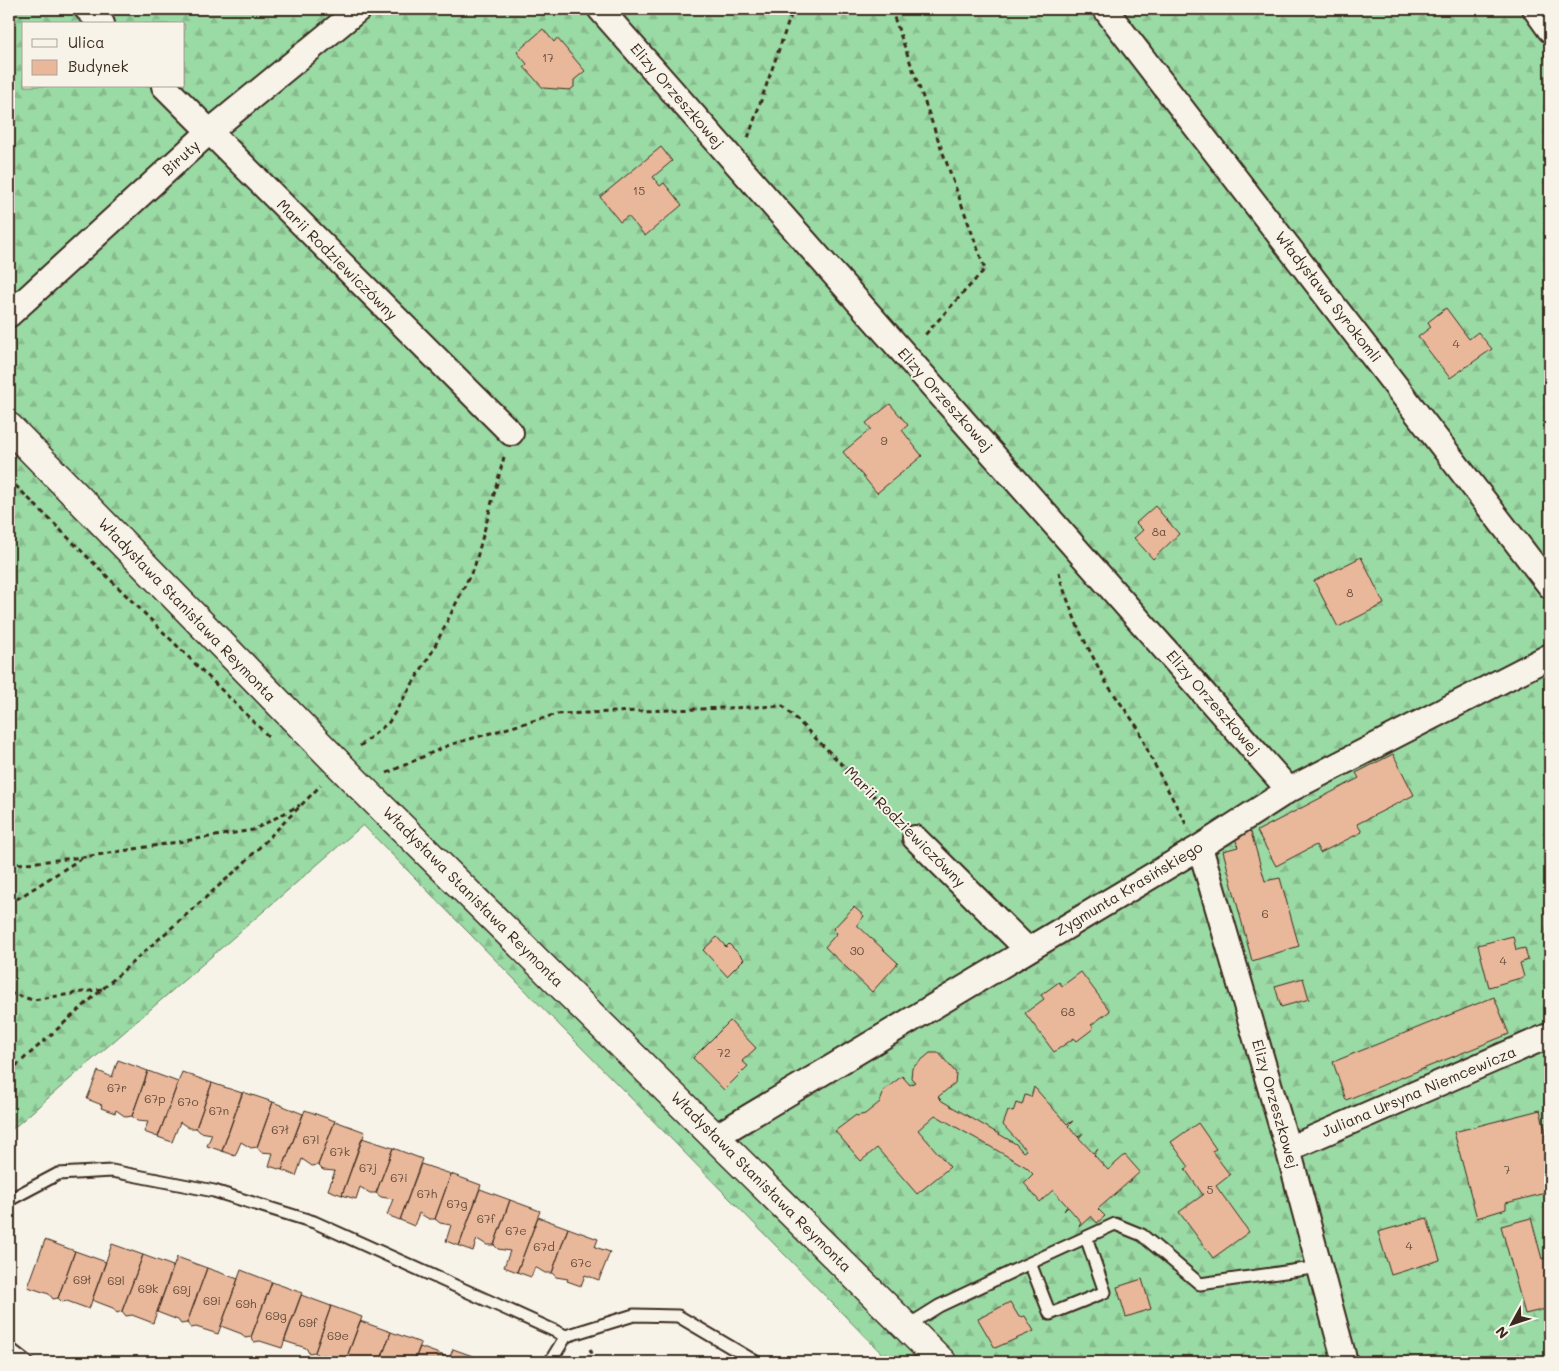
<svg xmlns="http://www.w3.org/2000/svg" width="1559" height="1371" font-family="Mali,sans-serif">
<style>
.forest{fill:url(#forest-firs);stroke:#6a8261;fill-rule:evenodd}
.building{fill:#e9b89a;stroke:#3b2a1e}
.lines{fill:none;stroke-linecap:round;stroke-linejoin:round}
.service-casing{stroke:#3b2a1e;stroke-width:15}
.minor-casing{stroke:#3b2a1e;stroke-width:28}
.tertiary-casing{stroke:#3b2a1e;stroke-width:31}
.path{stroke:#3b2a1e;stroke-width:3;stroke-dasharray:5 4;stroke-linecap:butt}
.service{stroke:#f7f3e8;stroke-width:11}
.minor{stroke:#f7f3e8;stroke-width:24}
.tertiary{stroke:#f7f3e8;stroke-width:28}
.labels{text-anchor:middle;stroke-width:4;stroke-linejoin:round;paint-order:stroke}
.number-label{font-size:12px;fill:#664e3d}
.street-label{font-size:15px;fill:#3b2a1e;stroke:#f7f3e8}
</style>
<defs>
<pattern id="forest-firs" width="22" height="20" patternUnits="userSpaceOnUse" patternTransform="scale(1.25)"><rect width="22" height="20" fill="#9adaa4"/><path d="M5 1l3.5 6h-7zM16 11l3.5 6h-7z" fill="#86bb8d"/></pattern>
</defs>
<rect width="100%" height="100%" fill="#f7f3e8"/>
<filter id="ink" filterUnits="userSpaceOnUse"><feTurbulence type="fractalNoise" baseFrequency=".02" numOctaves="2"/><feDisplacementMap in="SourceGraphic" scale="10" xChannelSelector="R" yChannelSelector="G"/><feConvolveMatrix kernelMatrix="1 2 1 2 8 2 1 2 1" color-interpolation-filters="sRGB"/></filter>
<g filter="url(#ink)">
<path class="forest" d="M9 9H1550V1362H890L363 825 9 1132ZM24 24H184V86H24Z"/>
<path class="building" d="M543 29 554 42 557 38 585 71 574 80V87L570 90 543 88 524 67 527 64 517 52Z
M661 147 672 161 653 177 660 186 664 183 682 205 645 236 628 216 620 222 600 197Z
M1446 308 1469 339 1478 332 1492 349 1450 378 1418 337 1431 327 1428 322Z
M890 404 908 425 902 430 922 456 877 493 843 452 871 429 866 423Z
M1155 506 1179 534 1153 559 1134 538 1143 530 1136 523Z
M1361 557 1384 604 1338 627 1314 581Z
M1393 754 1414 795 1357 824 1362 832 1320 853 1316 845 1276 866 1257 831 1359 778 1356 773Z
M1250 829 1265 881 1280 878 1299 946 1252 961 1223 851 1238 847 1234 835Z
M854 907 864 916 857 925 898 963 872 992 825 947 837 933 833 929Z
M1513 936 1516 950 1525 948 1528 960 1520 963 1524 977 1489 987 1478 945Z
M717 937 726 947 729 944 744 959 727 976 703 950Z
M1081 972 1110 1011 1091 1025 1094 1028 1077 1041 1074 1038 1054 1052 1025 1013 1044 999 1041 995 1059 982 1062 986Z
M1303 978 1309 999 1281 1007 1275 986Z
M1494 997 1509 1034 1346 1100 1333 1062Z
M730 1021 756 1048 742 1061 748 1066 724 1090 693 1058Z
M930 1053H939L956 1073 955 1083 938 1097 942 1101 1016 1144 1023 1152 1026 1150 1003 1125 1008 1111 1013 1112 1016 1103 1022 1105 1025 1095 1031 1097 1034 1087 1067 1124 1073 1121 1068 1126 1078 1137 1083 1133 1079 1138 1093 1153 1098 1149 1094 1155 1108 1170 1125 1155 1140 1172 1098 1209 1105 1216 1097 1223 1091 1216 1079 1227 1081 1222 1068 1207 1064 1211 1067 1206 1053 1190 1040 1202 1024 1183 1033 1174 1026 1167 935 1115 918 1130 950 1167 917 1194 877 1148 861 1161 835 1131 856 1115 857 1116 865 1114 880 1102 883 1094 882 1092 902 1076 910 1085 915 1082 911 1078 912 1068Z
M118 1060 148 1071 132 1116 126 1117 116 1110 115 1113 101 1108 102 1105 87 1099 98 1071 112 1077Z
M148 1071 178 1082 158 1137 144 1132 148 1122 137 1121 132 1116Z
M182 1072 212 1083 196 1128H189L180 1122 172 1142 158 1137Z
M212 1083 242 1093 222 1151 207 1146 212 1134 200 1132 196 1128Z
M243 1092 273 1102 257 1147 251 1148 241 1142 235 1156 222 1151Z
M273 1102 303 1114 282 1170 269 1166 273 1153 261 1152 257 1147Z
M305 1110 335 1121 318 1165 312 1166 302 1159 296 1176 282 1170Z
M1540 1110 1550 1149V1192L1506 1203V1209L1477 1218 1454 1132Z
M335 1121 365 1132 342 1195 328 1190 335 1171 323 1170 318 1165Z
M1198 1123 1216 1149 1212 1151 1230 1175 1216 1186 1249 1232 1213 1258 1179 1212 1203 1195 1185 1169 1189 1167 1171 1142Z
M362 1138 393 1148 376 1193H370L360 1187 356 1199 342 1195Z
M393 1148 422 1159 400 1220 387 1215 393 1199 381 1197 376 1193Z
M421 1164 451 1174 435 1219H429L419 1213 414 1226 400 1220Z
M451 1174 481 1185 459 1246 446 1241 451 1225 440 1223 435 1219Z
M480 1189 510 1200 494 1245H487L477 1239 473 1251 459 1246Z
M510 1200 540 1211 517 1272 504 1267 510 1251 498 1249 494 1245Z
M538 1217 568 1228 552 1273H545L535 1267 531 1277 517 1272Z
M1427 1218 1440 1260 1391 1275 1378 1232Z
M1531 1218 1542 1259 1550 1257V1308L1525 1314 1501 1226Z
M568 1228 598 1239 595 1247 610 1252 599 1280 585 1275 581 1286 567 1281 568 1279 556 1277 552 1273Z
M45 1240 75 1251 58 1298 53 1299 49 1294 28 1287Z
M112 1244 143 1255 122 1311 117 1313 113 1308 92 1300Z
M75 1251 106 1262 89 1309 67 1301 62 1302 58 1298Z
M143 1255 173 1266 153 1323 132 1315 126 1316 122 1311Z
M177 1257 207 1268 187 1323 181 1324 178 1320 157 1312Z
M207 1268 238 1279 218 1334 196 1327 191 1328 187 1323Z
M241 1270 272 1282 251 1337 245 1338 242 1334 221 1326Z
M1142 1279 1151 1309 1126 1317 1117 1287Z
M272 1282 302 1293 282 1348 260 1341 254 1342 251 1337Z
M301 1295 331 1306 315 1352 309 1353 306 1348 284 1341Z
M1010 1302 1019 1317 1025 1316 1034 1331 995 1348 978 1319Z
M331 1306 362 1317 345 1362 324 1355 318 1356 315 1352Z
M360 1321 391 1332 380 1362H345Z
M391 1332 421 1343 414 1362H380Z
M420 1347 450 1358 448 1362H414Z
M453 1349 484 1360 483 1362H448Z"/>
<g class="lines">
<g class="service-casing">
<path id="service" d="M9 1200 58 1174 112 1171 214 1191 314 1222 566 1336 634 1315 678 1316 756 1362
M1086 1237 1105 1292 1050 1314 1030 1263 1115 1224 1142 1235 1200 1284 1320 1267
M907 1326 939 1306 1030 1263
M9 1348 27 1362
M550 1362 566 1336"/>
</g>
<g class="minor-casing">
<path id="minor" d="M87 9 102 24
M600 9 1289 790
M1105 9 1550 586
M1535 9 1550 30
M164 86 511 433
M9 315 209 132 359 9
M915 838 1027 949
M1200 847 1288 1149 1345 1362
M715 1137 1200 847 1289 790 1550 656
M1288 1149 1550 1035"/>
</g>
<g class="tertiary-casing">
<path id="tertiary" d="M9 427 359 785 942 1362"/>
</g>
<path class="path" d="M891 9 985 269 923 337
M748 138 793 9
M9 479 268 736
M1059 572 1062 585 1079 630 1107 684 1138 728 1150 756 1186 824
M360 746 389 722 432 652 475 565 504 457
M387 773 449 745 557 714 783 706 898 820
M9 865 84 857 253 830 300 805
M9 904 82 858
M9 993 33 1000 102 989
M9 1072 240 867 321 785
M590 1349 596 1362"/>
<use href="#service" class="service"/>
<use href="#minor" class="minor"/>
<use href="#tertiary" class="tertiary"/>
</g>
</g>
<g class="labels">
<g class="number-label">
<text x="548" y="62">17</text>
<text x="639" y="195">15</text>
<text x="1456" y="348">4</text>
<text x="884" y="445">9</text>
<text x="1159" y="536">8a</text>
<text x="1350" y="597">8</text>
<text x="1265" y="918">6</text>
<text x="857" y="955">30</text>
<text x="1503" y="965">4</text>
<text x="1068" y="1016">68</text>
<text x="724" y="1057">72</text>
<text x="117" y="1092">67r</text>
<text x="155" y="1103">67p</text>
<text x="188" y="1106">67o</text>
<text x="219" y="1115">67n</text>
<text x="280" y="1134">67ł</text>
<text x="311" y="1144">67l</text>
<text x="340" y="1156">67k</text>
<text x="368" y="1172">67j</text>
<text x="1507" y="1174">7</text>
<text x="399" y="1182">67i</text>
<text x="1210" y="1194">5</text>
<text x="427" y="1198">67h</text>
<text x="457" y="1208">67g</text>
<text x="486" y="1223">67f</text>
<text x="516" y="1235">67e</text>
<text x="1409" y="1250">4</text>
<text x="544" y="1251">67d</text>
<text x="581" y="1267">67c</text>
<text x="82" y="1284">69ł</text>
<text x="116" y="1285">69l</text>
<text x="148" y="1293">69k</text>
<text x="182" y="1294">69j</text>
<text x="212" y="1305">69i</text>
<text x="246" y="1308">69h</text>
<text x="276" y="1320">69g</text>
<text x="308" y="1327">69f</text>
<text x="338" y="1340">69e</text>
</g>
<g class="street-label">
<text transform="translate(677 96) rotate(49)" y="5">Elizy Orzeszkowej</text>
<text transform="translate(181 158) rotate(-42)" y="5">Biruty</text>
<text transform="translate(337 260) rotate(45)" y="5">Marii Rodziewiczówny</text>
<text transform="translate(1328 297) rotate(52)" y="5">Władysława Syrokomli</text>
<text transform="translate(945 400) rotate(48)" y="5">Elizy Orzeszkowej</text>
<text transform="translate(187 610) rotate(46)" y="5">Władysława Stanisława Reymonta</text>
<text transform="translate(1213 703) rotate(49)" y="5">Elizy Orzeszkowej</text>
<text transform="translate(905 827) rotate(45)" y="5">Marii Rodziewiczówny</text>
<text transform="translate(1129 889) rotate(-31)" y="5">Zygmunta Krasińskiego</text>
<text transform="translate(473 897) rotate(45)" y="5">Władysława Stanisława Reymonta</text>
<text transform="translate(1419 1092) rotate(-23)" y="5">Juliana Ursyna Niemcewicza</text>
<text transform="translate(1275 1104) rotate(74)" y="5">Elizy Orzeszkowej</text>
<text transform="translate(761 1182) rotate(45)" y="5">Władysława Stanisława Reymonta</text>
</g>
</g>
<rect width="1559" height="1371" fill="none" stroke="#f7f3e8" stroke-width="30"/>
<rect x="15" y="15" width="1529" height="1341" fill="none" stroke="#3b2a1e" stroke-width="2" filter="url(#ink)"/>
<rect x="22" y="22" width="162" height="65" fill="#f7f3e8" stroke="#aca397"/>
<rect x="32" y="39" width="25" height="8" fill="#f7f3e8" stroke="#aca397"/>
<text x="68" y="48" font-size="15" fill="#3b2a1e">Ulica</text>
<rect x="32" y="60" width="25" height="15" fill="#e9b89a" stroke="#aca397"/>
<text x="68" y="72" font-size="15" fill="#3b2a1e">Budynek</text>
<g transform="translate(1512 1324) rotate(230)" stroke="#f7f3e8" stroke-width="4" paint-order="stroke">
<path d="M0-4L9 19L0 12L-9 19Z" fill="#3b2a1e"/>
<text y="-8" font-size="14" font-weight="bold" text-anchor="middle" fill="#3b2a1e">N</text>
</g>
</svg>
